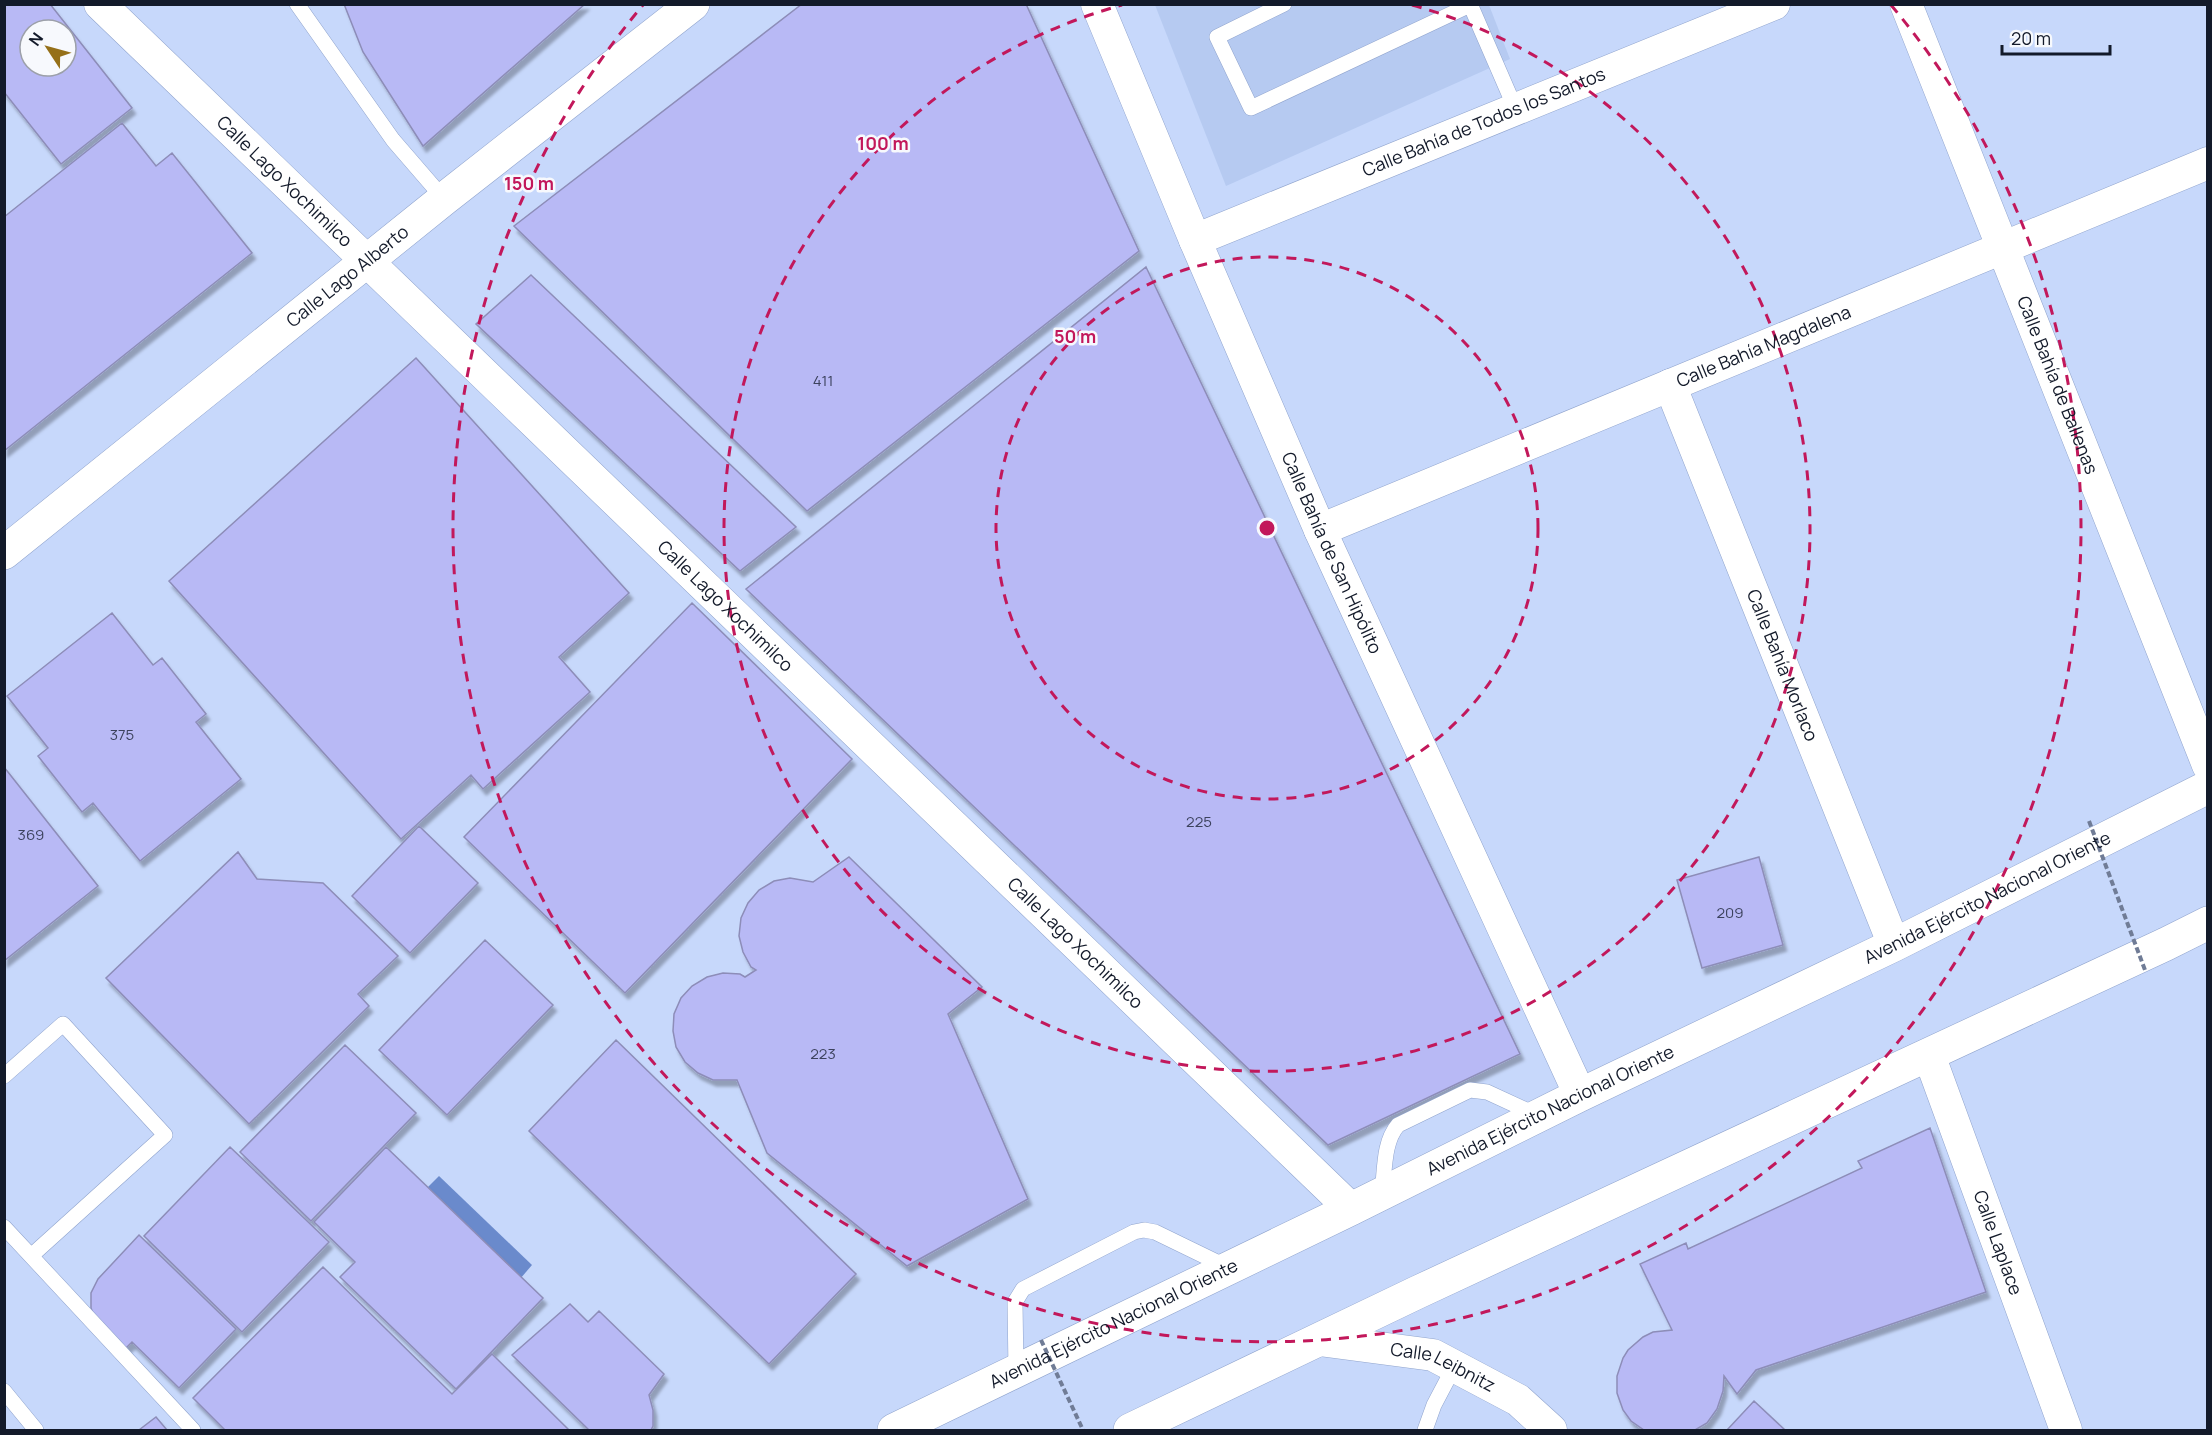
<svg xmlns="http://www.w3.org/2000/svg" width="2212" height="1435" font-family="Manrope,sans-serif">
<style>
.built{fill:#b6caf1}
.water{fill:#6a8acc}
.building{fill:#b8b9f5;stroke:#8d8db8;stroke-width:1.5;fill-rule:evenodd;filter:url(#shadow)}
.lines{fill:none;stroke-linecap:round;stroke-linejoin:round}
.lane-casing{stroke:#90a4cd;stroke-width:16}
.street-casing{stroke:#90a4cd;stroke-width:33}
.secondary-casing{stroke:#90a4cd;stroke-width:34}
.lane{stroke:#fff;stroke-width:15}
.street{stroke:#fff;stroke-width:32}
.secondary{stroke:#fff;stroke-width:33}
.path-bridge{stroke:#707c96;stroke-width:4;stroke-dasharray:6 3;stroke-linecap:butt}
.ring{fill:none;stroke:#c2185b;stroke-width:3;stroke-dasharray:10 8}
.labels{text-anchor:middle;stroke-width:5;stroke-linejoin:round;paint-order:stroke}
.number-label{font-size:15px;fill:#3c425d}
.street-label{font-size:18px;fill:#131a2a;stroke:#f7f9fd}
.centre{fill:#c2185b;stroke:#f7f9fd;stroke-width:3}
.ring-label{font-size:18px;text-anchor:middle;font-weight:bold;fill:#c2185b;stroke:#f7f9fd;stroke-width:5;stroke-linejoin:round;paint-order:stroke}
</style>
<defs>
<filter id="shadow"><feDropShadow dx="3.5" dy="6" stdDeviation="1.5" flood-color="#0004"/></filter>
</defs>
<rect width="100%" height="100%" fill="#c7d8fb"/>
<path class="built" d="M1155 5H1489L1510 59 1226 186Z"/>
<path class="water" d="M439 1176 532 1265 490 1314 394 1221Z"/>
<path class="building" d="M4 4H50L132 108 61 164 4 92ZM30 30H66V66H30Z
M344 4H585L423 146 363 52Z
M802 4H1026L1139 251 807 511 514 226Z
M122 123 156 166 172 153 252 253 4 451V217Z
M1146 267 1520 1054 1328 1145 746 589Z
M531 275 796 527 740 571 476 324Z
M416 358 629 593 559 657 590 692 483 789 471 775 401 839 169 581Z
M692 603 852 759 625 993 464 837Z
M112 613 153 665 162 658 206 714 196 722 241 779 140 861 93 803 82 812 38 756 48 748 7 696Z
M4 767 98 886 4 961Z
M419 826 478 883 410 953 352 896Z
M238 852 257 879 323 883 398 956 358 994 369 1006 249 1124 106 978Z
M849 857 982 987 948 1014 1028 1199 907 1266 767 1153 737 1080H713L698 1073 685 1062 676 1047 673 1031 674 1014 681 998 692 986 707 977 723 973 740 974 745 977 756 970 751 967 743 952 739 936 741 918 748 903 759 890 774 881 790 878 813 882Z
M1759 857 1783 945 1702 968 1677 880Z
M485 940 553 1005 447 1115 379 1050Z
M616 1040 856 1274 769 1364 529 1131Z
M345 1045 416 1113 311 1221 240 1152Z
M1930 1128 1986 1292 1756 1370 1737 1394 1724 1376 1723 1391 1717 1409 1707 1423 1695 1430H1644L1631 1421 1623 1410 1617 1393V1376L1623 1358 1628 1350 1643 1337 1653 1332 1672 1330 1640 1264 1686 1243 1688 1249 1862 1168 1858 1161Z
M230 1147 329 1242 242 1332 144 1236Z
M386 1147 543 1298 456 1389 340 1277 355 1262 314 1222Z
M139 1235 236 1329 179 1388 132 1342 125 1349 96 1321 91 1308V1293L98 1279Z
M323 1267 452 1394 492 1354 569 1430H225L193 1398Z
M570 1304 588 1322 599 1311 664 1374 649 1395 653 1410V1426L651 1430H589L512 1355Z
M1754 1401 1785 1430H1727Z
M156 1417 167 1430H139Z"/>
<g class="lines">
<g class="lane-casing">
<path id="lane" d="M297 4 393 140 444 199
M1284 4 1217 37 1251 108 1470 5
M1470 4 1516 110
M4 1076 63 1024 165 1135 31 1256
M1382 1194C1385 1171 1383 1142 1398 1125L1470 1090 1487 1092 1537 1115
M4 1227 193 1430
M1016 1371 1015 1302 1023 1289 1134 1232 1144 1230 1155 1232 1227 1267
M4 1391 36 1430
M1425 1430 1434 1405 1454 1367"/>
</g>
<g class="street-casing">
<g id="street">
<path id="s1" d="M100 4 1351 1209"/>
<path id="s2" d="M1097 4 1195 240 1320 530 1580 1095"/>
<path id="s3" d="M1906 4 2208 765"/>
<path id="s4" d="M1195 240 1774 4"/>
<path id="s5" d="M1670 385 1894 945"/>
<path id="s6" d="M1320 530 2208 163"/>
<path id="s7" d="M1929 1055 2066 1430"/>
<path id="s8" d="M1319 1340 1433 1355 1518 1400 1551 1430"/>
</g>
</g>
<g class="secondary-casing">
<g id="secondary">
<path id="s9" d="M4 553 444 199 693 4"/>
<path id="s10" d="M894 1430 1351 1209 1580 1095 1894 945 2208 787"/>
<path d="M1130 1430 1418 1292 2166 944 2208 923"/>
</g>
</g>
<use href="#lane" class="lane"/>
<use href="#street" class="street"/>
<use href="#secondary" class="secondary"/>
<path class="path-bridge" d="M2089 821 2145 970
M1041 1340 1083 1430"/>
</g>
<g class="ring">
<circle cx="1267" cy="528" r="271"/>
<path d="M1412 5A543 543 0 1 1 1122 5"/>
<path d="M1891 5A814 814 0 1 1 643 5"/>
</g>
<g class="labels">
<g class="number-label">
<text x="823" y="386">411</text>
<text x="122" y="740">375</text>
<text x="1199" y="827">225</text>
<text x="31" y="840">369</text>
<text x="1730" y="918">209</text>
<text x="823" y="1059">223</text>
</g>
<g class="street-label">
<text dy="6" stroke="none"><textPath href="#s4" startOffset="312">Calle Bahía de Todos los Santos</textPath></text>
<text dy="6" stroke="none"><textPath href="#s1" startOffset="256">Calle Lago Xochimilco</textPath></text>
<text dy="6" stroke="none"><textPath href="#s9" startOffset="441">Calle Lago Alberto</textPath></text>
<text dy="6" stroke="none"><textPath href="#s6" startOffset="480">Calle Bahía Magdalena</textPath></text>
<text dy="6" stroke="none"><textPath href="#s3" startOffset="410">Calle Bahía de Ballenas</textPath></text>
<text dy="6" stroke="none"><textPath href="#s2" startOffset="597">Calle Bahía de San Hipólito</textPath></text>
<text dy="6" stroke="none"><textPath href="#s1" startOffset="868">Calle Lago Xochimilco</textPath></text>
<text dy="6" stroke="none"><textPath href="#s5" startOffset="302">Calle Bahía Morlaco</textPath></text>
<text dy="6" stroke="none"><textPath href="#s10" startOffset="1216">Avenida Ejército Nacional Oriente</textPath></text>
<text dy="6" stroke="none"><textPath href="#s1" startOffset="1354">Calle Lago Xochimilco</textPath></text>
<text dy="6" stroke="none"><textPath href="#s10" startOffset="730">Avenida Ejército Nacional Oriente</textPath></text>
<text dy="6" stroke="none"><textPath href="#s7" startOffset="200">Calle Laplace</textPath></text>
<text dy="6" stroke="none"><textPath href="#s10" startOffset="244">Avenida Ejército Nacional Oriente</textPath></text>
<text dy="6" stroke="none"><textPath href="#s8" startOffset="128">Calle Leibnitz</textPath></text>
</g>
</g>
<circle cx="1267" cy="528" r="9" class="centre"/>
<g class="ring-label">
<text x="883" y="150">100 m</text>
<text x="529" y="190">150 m</text>
<text x="1075" y="343">50 m</text>
</g>
<rect width="2212" height="1435" fill="none" stroke="#131a2a" stroke-width="12"/>
<g transform="translate(48 48) rotate(306)"><circle r="28" fill="#f7f9fd" stroke="#9ca0a9" stroke-width="1.5"/>
<path d="M0-4.5L10 22L0 15L-10 22Z" fill="#957019"/>
<text y="-9" font-size="16" font-weight="bold" text-anchor="middle" fill="#131a2a">N</text>
</g>
<path d="M2002 45v9h108v-9" fill="none" stroke="#131a2a" stroke-width="3"/>
<text x="2011" y="45" font-size="18" fill="#131a2a" stroke="#f7f9fd" stroke-width="4.5" paint-order="stroke">20 m</text>
</svg>
